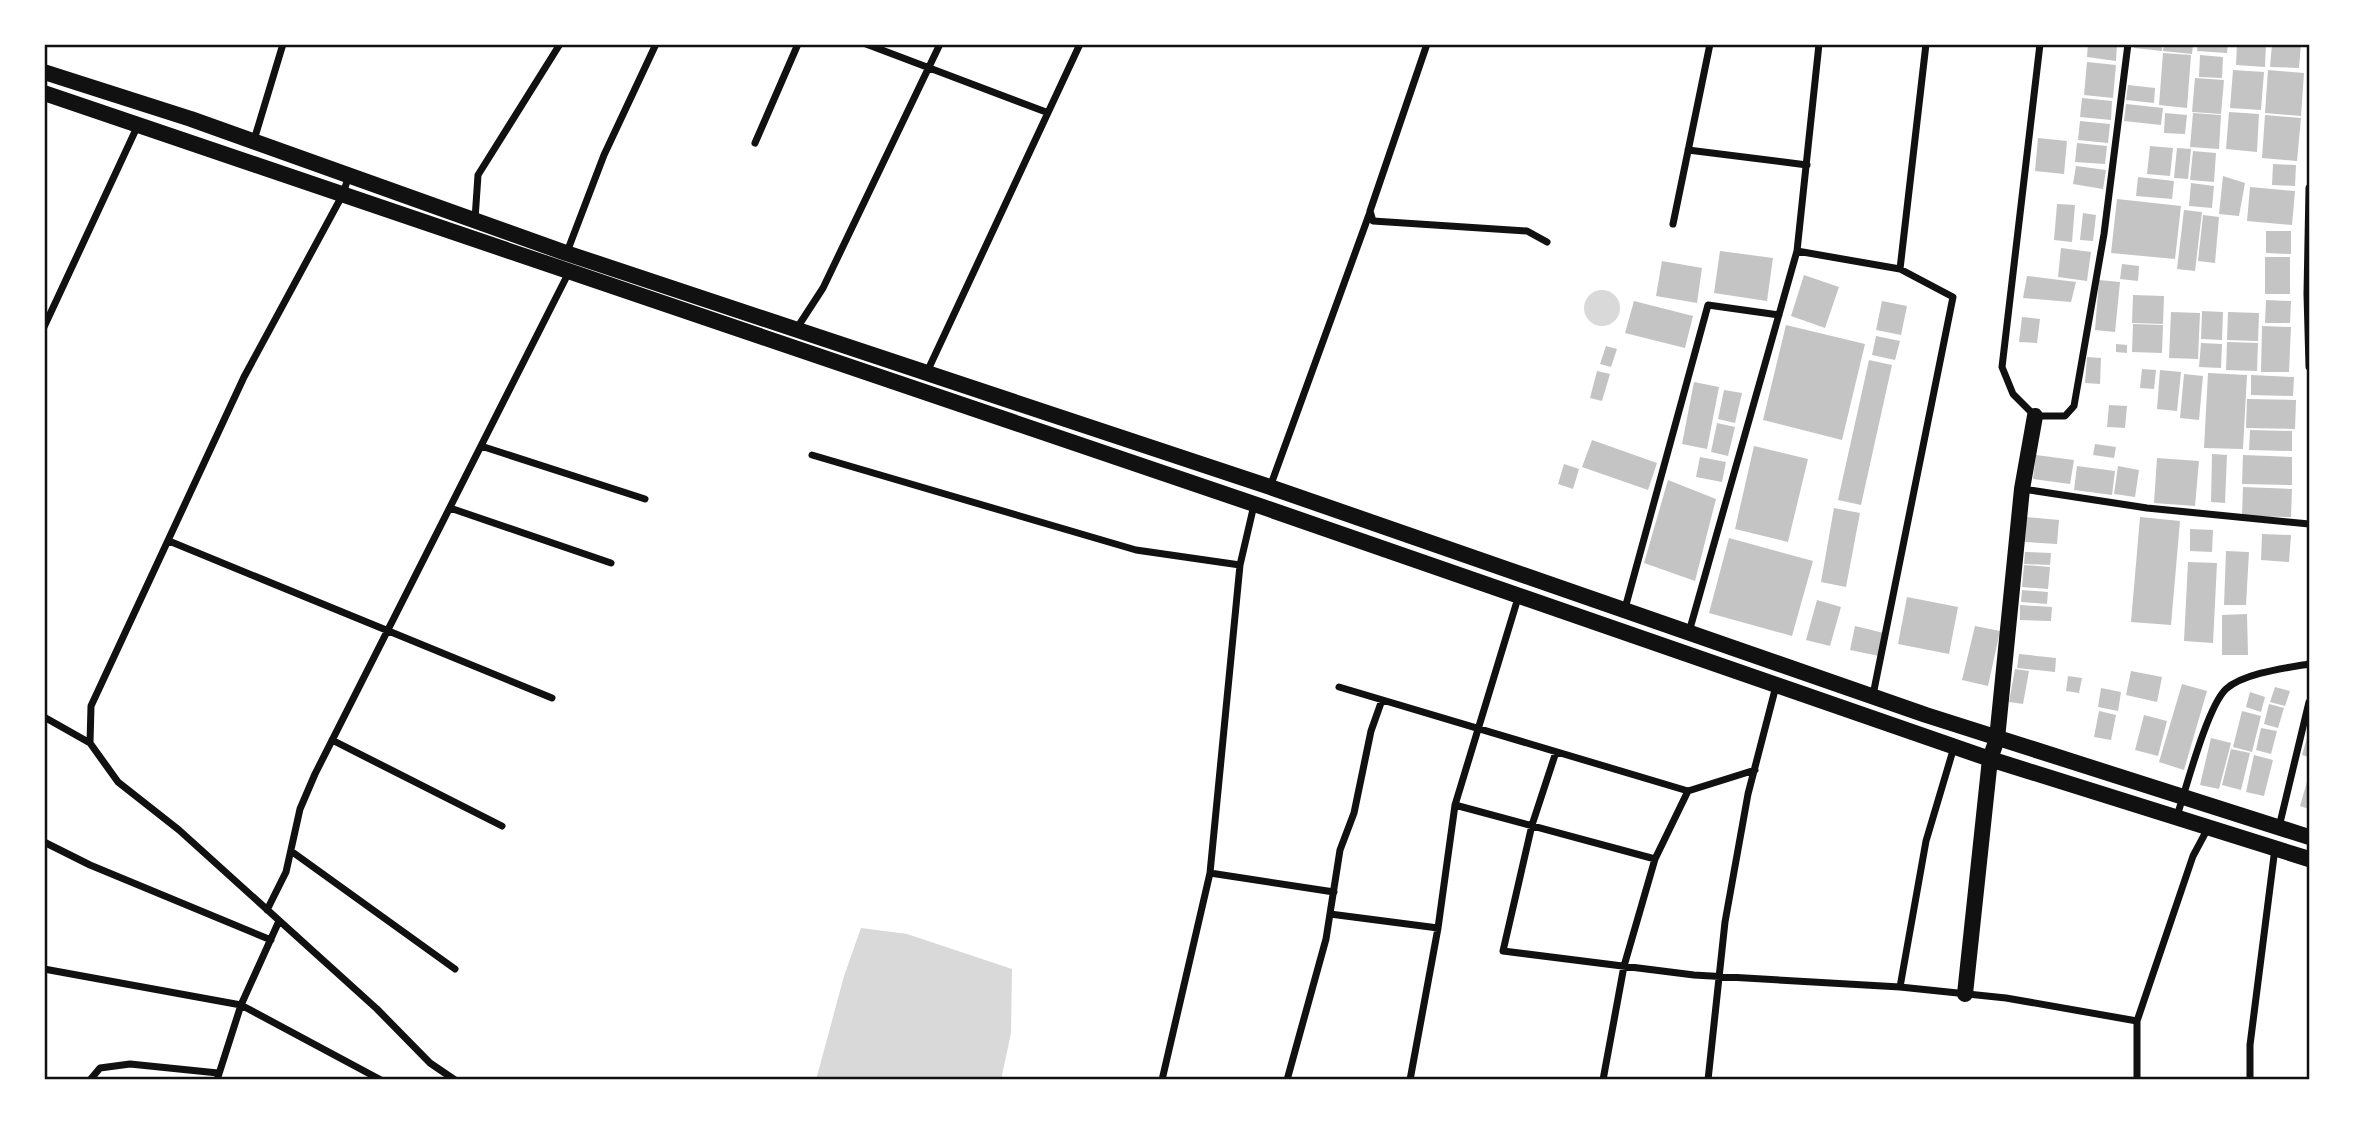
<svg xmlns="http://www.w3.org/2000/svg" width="2353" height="1124" font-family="Karla,sans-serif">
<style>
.water{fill:#d9d9d9}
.building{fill:#c4c4c4}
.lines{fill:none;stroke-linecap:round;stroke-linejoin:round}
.minor{stroke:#111;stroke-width:7}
.primary{stroke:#111;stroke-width:16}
.neatline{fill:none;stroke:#111;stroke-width:2.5}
</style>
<rect width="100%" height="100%" fill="#fff"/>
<path class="water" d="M1584 308a18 18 0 1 1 36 0a18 18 0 1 1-36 0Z
M861 928 907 934 1012 969 1011 1033 1001 1080H816L844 976Z"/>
<path class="building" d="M2088 44H2117L2116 61 2087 57Z
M2134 44H2162V51L2134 48Z
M2164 44H2193L2192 54 2163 51Z
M2198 44H2228L2227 53 2197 51Z
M2237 44H2266L2265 67 2236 65Z
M2272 44H2301L2299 68 2270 67Z
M2163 53 2191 55 2187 108 2159 105Z
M2200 55 2223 57 2222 78 2199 77Z
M2087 62 2116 65 2113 98 2084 95Z
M2233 70 2264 72 2261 110 2230 108Z
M2268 70 2304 73 2301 116 2265 113Z
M2195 78 2224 80 2221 114 2192 112Z
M2128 85 2155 88 2154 103 2126 100Z
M2082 98 2112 101 2111 120 2080 117Z
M2126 104 2163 108 2161 125 2124 121Z
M2229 112 2259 114 2257 152 2226 149Z
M2165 113 2187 115 2185 134 2164 133Z
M2193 113 2221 115 2219 149 2190 147Z
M2265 115 2301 118 2297 161 2262 158Z
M2080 121 2110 124 2108 143 2078 140Z
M2038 138 2067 141 2064 174 2035 171Z
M2077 143 2107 146 2105 164 2075 162Z
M2150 146 2173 148 2170 176 2147 174Z
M2177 148 2191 149 2188 179 2174 178Z
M2193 151 2216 153 2214 182 2190 180Z
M2273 164 2296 165 2295 186 2272 185Z
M2076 166 2106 170 2103 189 2073 184Z
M2223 176 2245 183 2239 216 2219 214Z
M2138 177 2174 181 2172 199 2136 196Z
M2191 183 2214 186 2212 208 2189 206Z
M2250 187 2295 191 2292 225 2247 221Z
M2117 199 2181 206 2175 259 2111 253Z
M2057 204 2075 205 2072 242 2054 240Z
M2184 210 2202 212 2195 271 2177 269Z
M2083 213 2096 215 2093 241 2080 240Z
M2203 215 2219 217 2215 263 2198 261Z
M2266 231H2291V254L2266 253Z
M2061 248 2091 252 2087 281 2058 277Z
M1720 251 1773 258 1767 301 1714 293Z
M2265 257H2290V294H2265Z
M1662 261 1702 268 1697 303 1656 296Z
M2122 264 2139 266 2138 281 2120 279Z
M1804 275 1839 287 1825 328 1791 316Z
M2027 276 2076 282 2071 302 2023 298Z
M2099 280 2120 282 2115 332 2095 330Z
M2133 295 2164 296 2163 324 2132 323Z
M2266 300 2291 301 2290 323H2265Z
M1634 301 1693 316 1685 348 1625 333Z
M1882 301 1907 306 1901 335 1876 330Z
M2202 311 2223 312 2222 340 2201 339Z
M2171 312 2200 313 2198 359 2169 358Z
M2228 312 2259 313 2258 341 2227 340Z
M2022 317 2040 319 2037 343 2019 342Z
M2133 324 2163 325 2162 353 2132 352Z
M1786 325 1865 344 1842 440 1763 420Z
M2262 326 2291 327 2289 372H2261Z
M1876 336 1900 341 1895 360 1872 355Z
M2227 342 2258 343 2257 371 2226 370Z
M2201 343 2222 344 2221 368 2199 367Z
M2116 344 2127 345V353L2116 352Z
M1606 346 1617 349 1611 367 1600 364Z
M2087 357 2101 358 2100 384 2085 383Z
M1869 360 1892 365 1861 505 1838 500Z
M2142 369 2156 370 2154 389 2140 388Z
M2160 370 2181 372 2177 411 2157 409Z
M1597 371 1610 374 1602 401 1590 398Z
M2208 373 2247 375 2243 449 2204 448Z
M2184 374 2203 376 2199 420 2180 418Z
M2251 375 2294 377 2293 396 2251 395Z
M1694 382 1719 387 1707 449 1682 444Z
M1724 390 1742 393 1735 423 1718 419Z
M2247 399 2296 400 2295 429 2246 428Z
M2109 405 2127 406 2125 428 2107 427Z
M1717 423 1735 427 1728 456 1711 452Z
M2250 430 2292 431V451L2249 450Z
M1592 440 1657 463 1648 490 1582 467Z
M2095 444 2116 447 2114 458 2093 455Z
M1754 446 1808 459 1788 542 1735 529Z
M2212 454 2227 455 2225 503 2211 502Z
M2036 455 2074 460 2070 484 2033 479Z
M2243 455 2292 457V485L2242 484Z
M1700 457 1726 462 1722 482 1696 477Z
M2157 458 2199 461 2195 506 2154 503Z
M1564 464 1579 469 1573 489 1558 484Z
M2077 466 2115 471 2112 495 2074 490Z
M2118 466 2139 470 2135 497 2114 494Z
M1668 480 1716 499 1695 581 1644 563Z
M2243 487 2292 489 2291 517 2242 516Z
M1834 508 1860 513 1846 587 1821 582Z
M2026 517 2059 520 2057 544 2025 542Z
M2140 517 2180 521 2171 625 2131 622Z
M2190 529 2213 530 2212 552 2190 551Z
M2262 534 2291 535 2289 562 2261 560Z
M1729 538 1813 561 1792 636 1709 613Z
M2226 551 2249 552 2246 605H2224Z
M2025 552 2051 553 2050 565 2024 564Z
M2188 562 2217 563 2213 643 2184 641Z
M2024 565 2050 567 2048 589 2022 587Z
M2022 590 2048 592 2047 604 2021 602Z
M1907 597 1958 607 1949 654 1898 644Z
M1817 600 1841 607 1830 646 1806 640Z
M2020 605 2052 607 2051 621 2020 620Z
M2247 614 2248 655H2222V615Z
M1855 626 1884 633 1879 656 1850 650Z
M1975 626 2000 631 1988 686 1962 680Z
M2019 654 2056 658 2055 672 2017 668Z
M2015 669 2029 671 2023 704 2009 702Z
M2131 671 2162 677 2157 702 2126 695Z
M2068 676 2082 678 2079 693 2066 691Z
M2182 684 2207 691 2184 770 2159 762Z
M2275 687 2290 691 2285 706 2270 702Z
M2101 688 2121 692 2118 711 2098 707Z
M2250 692 2265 697 2261 712 2246 707Z
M2269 704 2284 708 2278 728 2264 724Z
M2099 711 2116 715 2111 740 2094 737Z
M2242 711 2261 716 2252 752 2233 747Z
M2144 715 2167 721 2158 756 2135 750Z
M2261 728 2277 731 2271 754 2256 750Z
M2309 731V757L2302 755Z
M2211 738 2231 743 2219 789 2200 785Z
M2231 749 2250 753 2241 790 2222 785Z
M2254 755 2273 760 2264 796 2246 792Z
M2309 775V809L2300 806Z"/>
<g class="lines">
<path class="minor" d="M866 44 1046 112
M1427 44 1370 211 1373 221 1527 231 1547 242
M2040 44 2002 367 2013 394 2035 416H2065L2074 406 2104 234 2128 44
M254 140 283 44
M755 143 798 44
M1688 150 1807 165
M349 175 343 194 244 377 91 706 90 743 118 782 179 830 377 1009 430 1063 455 1080
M2309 188 2307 294 2309 367
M475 219 478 175 560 44
M1673 224 1710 44
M1797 251 1900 269 1953 297 1873 695
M567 252 604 155 656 44
M1900 269 1926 44
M44 327 138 125
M797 328 823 288 940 44
M927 372 1080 44
M481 446 645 499
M812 455 1136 550 1240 565
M1270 487 1370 212
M2023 489 2147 508 2309 524
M450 508 611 563
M169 541 552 698
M1624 612 1708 305 1779 315
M1689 632 1797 251 1819 44
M1339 687 1688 791
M44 717 90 743
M332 740 502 826
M1556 752 1532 825 1503 951 1694 975 1900 987 2006 998 2137 1021
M1455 805 1655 859
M2177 816C2186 789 2207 707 2226 689 2244 673 2286 668 2309 664
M2279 827 2309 702
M44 842 90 865 271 940
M291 851 455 969
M1210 873 1334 892
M267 910 286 872 300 809 315 774 569 272
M1330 914 1438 928
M44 969 241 1005 381 1080
M1900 987 1926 841 1954 747
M90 1080 100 1068 130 1064 218 1073
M217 1080 241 1005 279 921
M1162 1080 1210 873 1240 565 1254 505
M1287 1080 1326 939 1340 850 1354 813 1371 731 1382 700
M1410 1080 1438 928 1455 805 1518 598
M1603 1080 1624 966 1655 859 1688 791 1755 770
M1708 1080 1725 922 1748 794 1776 686
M2137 1080V1021L2193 856 2208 828
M2250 1080V1045L2275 848"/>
<path class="primary" d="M44 72 191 119 566 253 1270 487 1926 715 2309 837
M44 93 1263 507 1990 759 2309 859
M1965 994 1990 759 1997 739 2022 489 2035 416"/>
</g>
<rect width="2353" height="1124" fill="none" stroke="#ffffff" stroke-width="91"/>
<rect x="46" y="46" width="2262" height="1032" class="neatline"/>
</svg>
